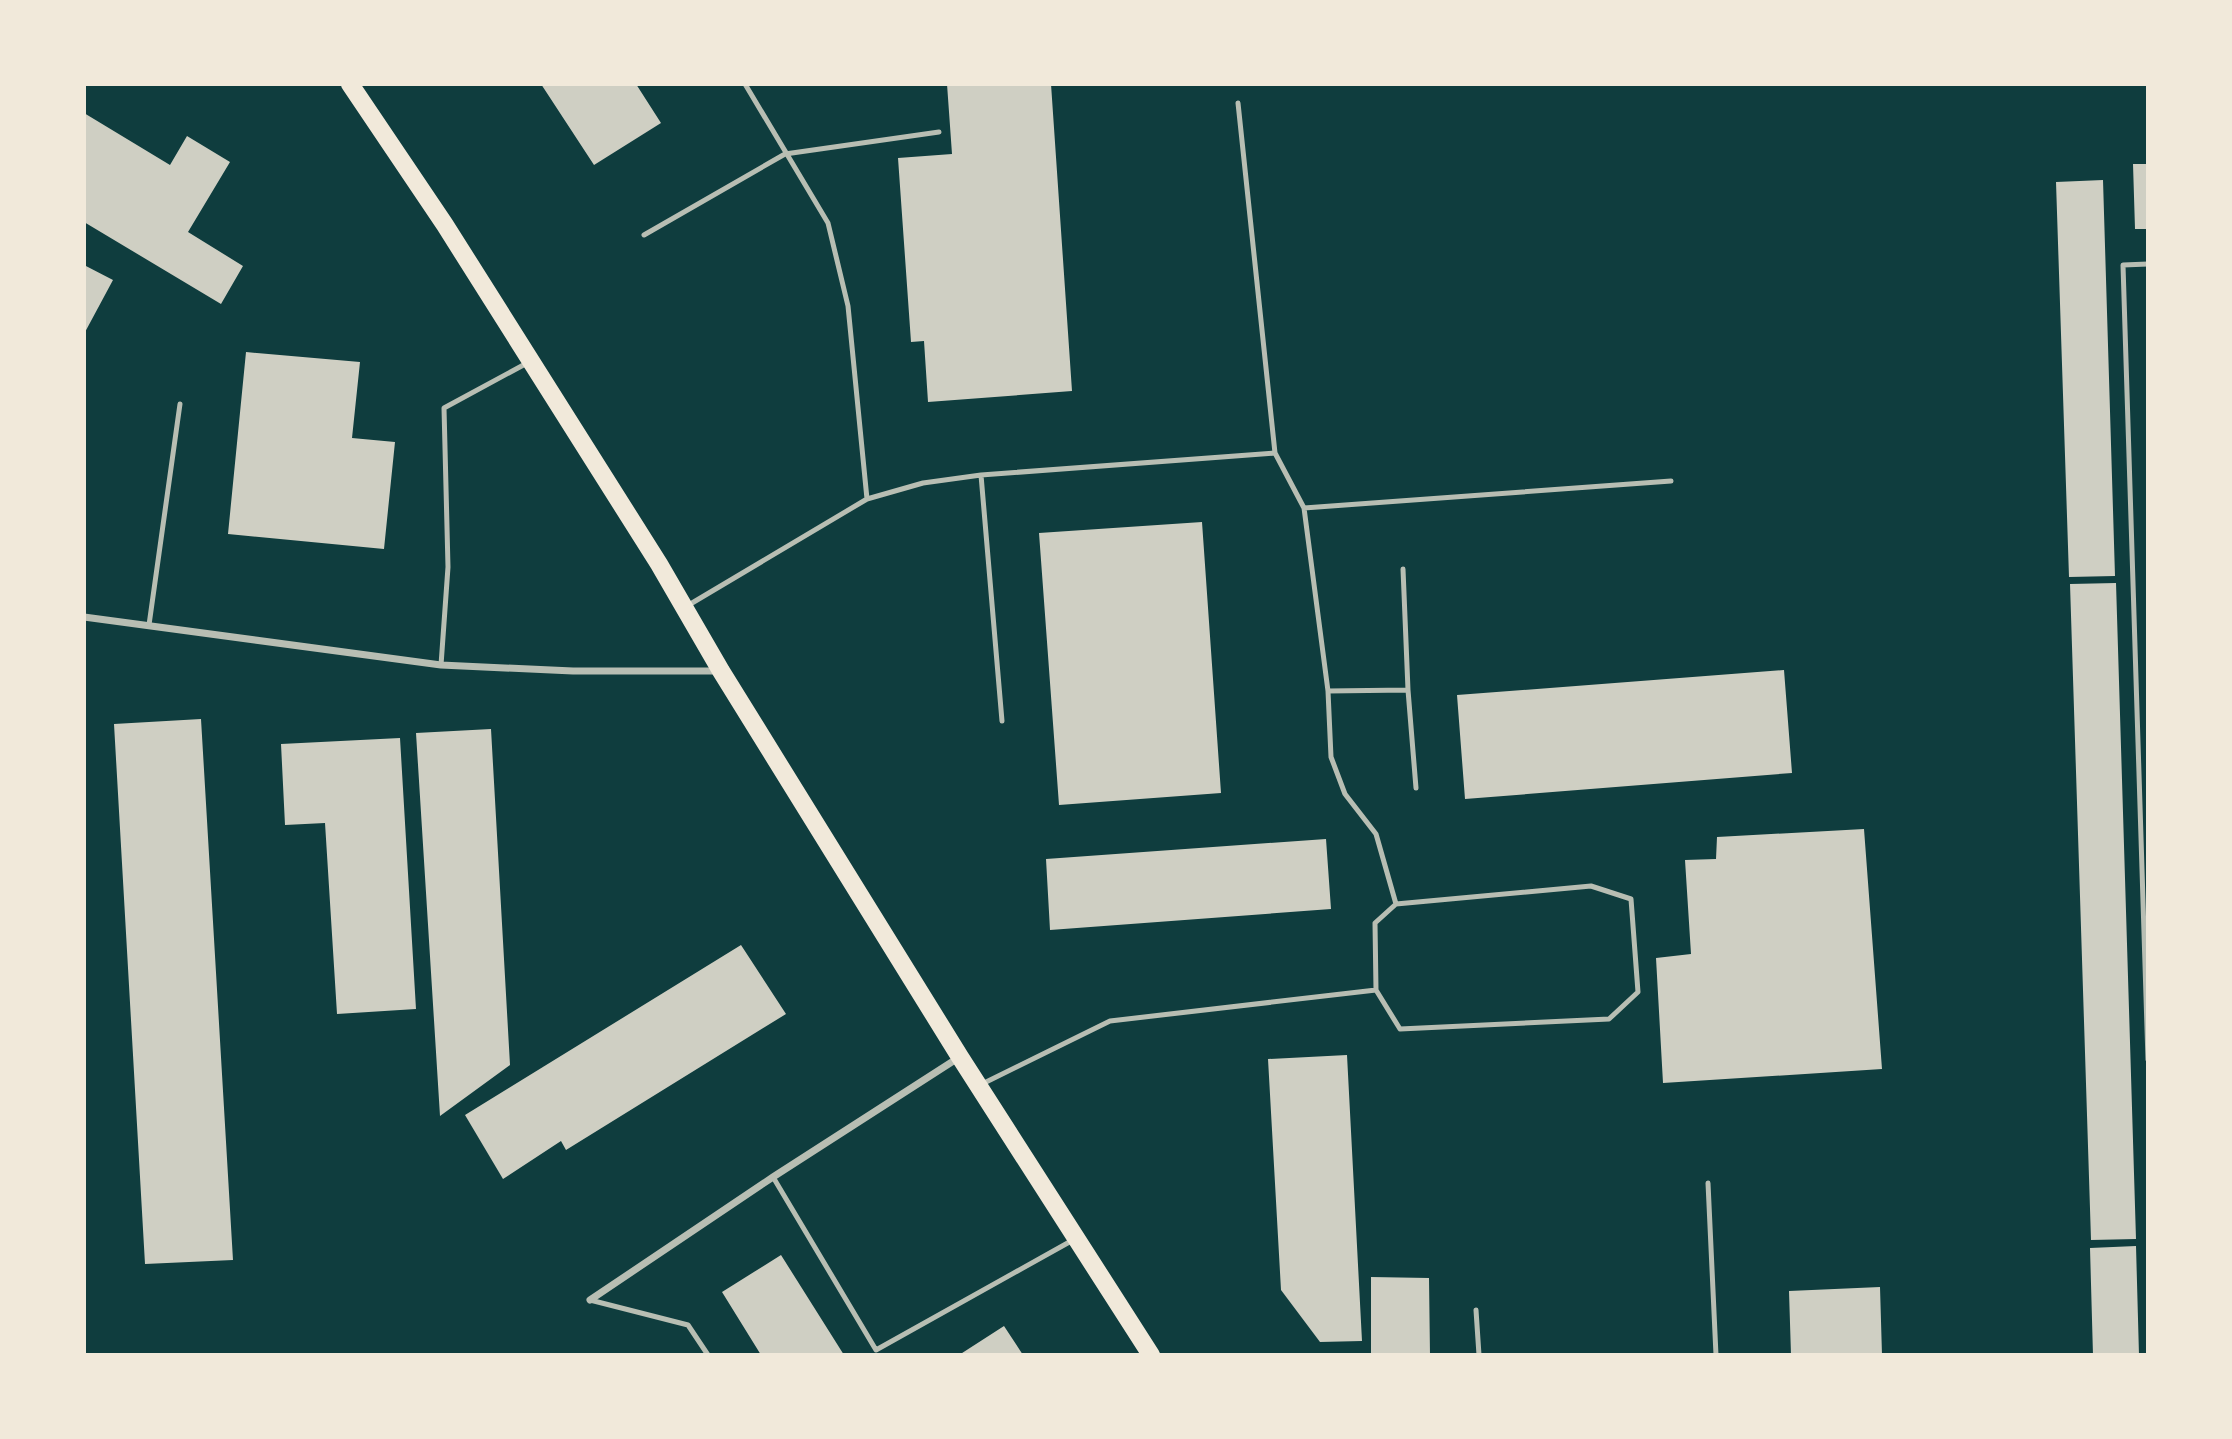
<svg xmlns="http://www.w3.org/2000/svg" width="2232" height="1439" font-family="'Source Serif 4',serif">
<style>
.building{fill:#cfcfc3}
.lines{fill:none;stroke-linecap:round;stroke-linejoin:round}
.service{stroke:#b8beb3;stroke-width:5}
.minor{stroke:#b8beb3;stroke-width:7}
.primary{stroke:#f1e9da;stroke-width:18}
</style>
<rect width="100%" height="100%" fill="#0f3d3e"/>
<path class="building" d="M541 84H636L661 123 594 165Z
M947 84H1051L1072 391 928 402 924 341 911 342 898 158 952 154Z
M84 113 170 165 187 136 230 162 188 232 243 266 221 304 84 222Z
M2133 164H2148V229H2135Z
M2103 180 2115 576 2069 577 2056 182Z
M84 265 113 280 84 334Z
M246 352 360 362 352 438 395 442 384 549 228 534Z
M1202 522 1221 793 1059 805 1039 533Z
M2116 583 2136 1239 2091 1240 2070 584Z
M1784 670 1792 773 1465 799 1457 695Z
M201 719 233 1260 145 1264 114 724Z
M491 729 510 1065 440 1116 416 733Z
M400 738 416 1009 337 1014 325 823 285 825 281 744Z
M1864 829 1882 1069 1663 1083 1656 958 1691 954 1685 860 1716 859 1717 837Z
M1326 839 1331 909 1050 930 1046 859Z
M741 945 786 1014 566 1150 561 1141 503 1179 465 1115Z
M1347 1055 1362 1341 1320 1342 1281 1290 1268 1059Z
M2136 1246 2139 1355H2093L2090 1248Z
M781 1255 844 1355H761L722 1292Z
M1371 1277 1429 1278 1430 1355H1371Z
M1880 1287 1882 1355H1791L1789 1291Z
M1004 1326 1023 1355H959Z"/>
<g class="lines">
<path class="service" d="M745 84 828 223 848 306 867 499
M1238 103 1275 453
M644 235 785 154 939 132
M2148 264 2123 265 2148 1060
M981 475 1002 721
M1304 508 1328 691 1331 757 1345 794 1376 834 1396 904
M1403 569 1408 690
M687 606 867 499 923 483 981 475 1275 453 1304 508 1671 481
M149 625 180 404
M441 665 448 567 444 408 529 362
M1328 691 1408 690 1416 788
M982 1084 1110 1021 1376 990 1400 1029 1609 1019 1638 992 1631 899 1591 886 1396 904 1375 923 1376 990
M773 1177 876 1350 1073 1240
M1708 1183 1716 1355
M590 1300 688 1325 708 1355
M1476 1310 1479 1355"/>
<path class="minor" d="M84 617 441 665 573 671H720
M590 1300 773 1177 958 1058"/>
<path class="primary" d="M350 84 445 225 659 564 721 671 960 1057 1151 1355"/>
</g>
<rect width="2232" height="1439" fill="none" stroke="#f1e9da" stroke-width="172"/>
</svg>
